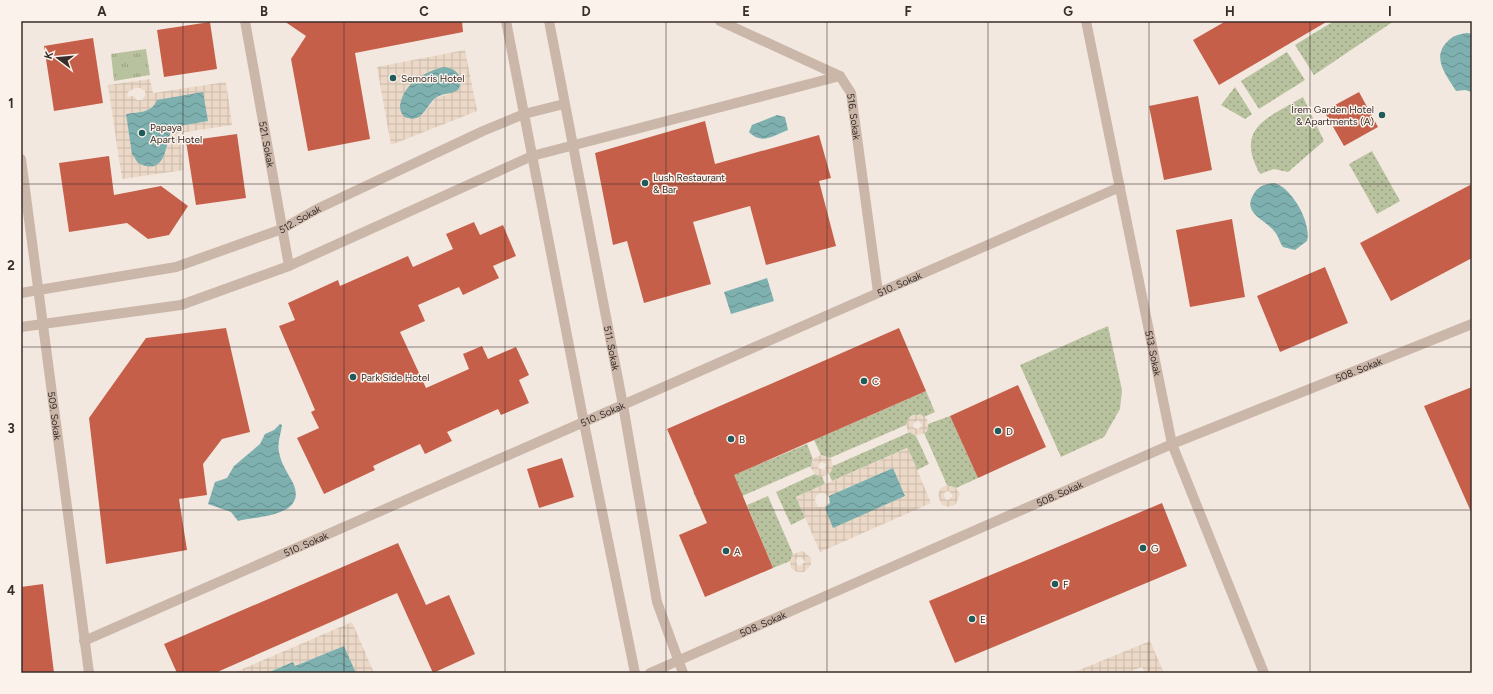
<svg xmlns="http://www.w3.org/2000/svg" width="1493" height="694" font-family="Figtree,sans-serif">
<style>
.grass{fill:url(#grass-tufts)}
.garden{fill:url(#garden-dots)}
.plaza{fill:url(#plaza-grid);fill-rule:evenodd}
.water{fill:url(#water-waves)}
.building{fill:#c65f49}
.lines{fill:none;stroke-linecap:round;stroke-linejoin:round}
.minor{stroke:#cbb7aa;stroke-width:10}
.grid{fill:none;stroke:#392d2a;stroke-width:1;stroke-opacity:0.55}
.poi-dot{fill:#1f5b5a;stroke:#faf2eb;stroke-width:1.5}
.labels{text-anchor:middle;stroke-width:3;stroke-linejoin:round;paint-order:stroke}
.poi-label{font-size:10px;fill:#392d2a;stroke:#faf2eb;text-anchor:start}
.street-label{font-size:10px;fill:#392d2a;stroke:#faf2eb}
.neatline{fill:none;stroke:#392d2a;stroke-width:1.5}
.grid-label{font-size:13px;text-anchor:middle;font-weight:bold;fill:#392d2a}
</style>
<defs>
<pattern id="grass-tufts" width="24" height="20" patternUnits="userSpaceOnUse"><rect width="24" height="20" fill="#b9c29e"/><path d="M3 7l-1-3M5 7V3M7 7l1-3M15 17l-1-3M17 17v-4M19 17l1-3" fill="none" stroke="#979e81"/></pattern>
<pattern id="garden-dots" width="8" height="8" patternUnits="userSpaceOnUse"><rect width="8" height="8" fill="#b9c29e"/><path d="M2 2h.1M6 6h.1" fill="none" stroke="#979e81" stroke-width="1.8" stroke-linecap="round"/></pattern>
<pattern id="plaza-grid" width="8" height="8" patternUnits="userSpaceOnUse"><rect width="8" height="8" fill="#ebd8c6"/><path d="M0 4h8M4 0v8" fill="none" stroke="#cabaaa"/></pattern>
<pattern id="water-waves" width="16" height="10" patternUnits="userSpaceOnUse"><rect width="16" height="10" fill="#7db0af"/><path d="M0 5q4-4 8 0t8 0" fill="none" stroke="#67908f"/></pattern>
</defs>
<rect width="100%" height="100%" fill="#f3e8df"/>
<path class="grass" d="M146 49 150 75 114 81 111 54Z"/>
<path class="garden" d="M1334 21H1394L1314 75 1295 45Z
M1287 52 1305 80 1259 109 1241 81Z
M1235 87 1252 114 1245 119 1221 105Z
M1303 97 1324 141 1288 172 1274 169 1260 174C1234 127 1268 118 1303 97Z
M1372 151 1400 201 1377 214 1349 164Z
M1108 326 1122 390 1120 409 1104 437 1061 457 1020 365Z
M926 391 935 412 924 417 913 415 910 417 906 425 830 458 821 455 814 440Z
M950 416 978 478 956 488 947 485 924 433 927 431 928 424Z
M910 432 916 436 929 464 917 470 907 448 832 481 829 474 833 466Z
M807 444 813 459 811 466 703 513 693 492Z
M815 474 822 477 825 484 796 497 805 518 791 525 776 492Z
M768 496 793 554 790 561 773 568 747 505Z"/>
<path class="plaza" d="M465 50 477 111 391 145 377 67ZM432 70 447 95 437 97 421 116 418 79Z
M150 79 153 93 226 82 232 125 179 133 184 170 122 179 108 85ZM135 88H140L145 91V96L142 100H137L133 96 127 97 128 92ZM154 106 176 126 173 127 170 133 166 152 157 163 134 158 126 114 145 111Z
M920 414 927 419 928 428 924 434 914 435 908 431 906 425 910 417ZM918 420 922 425 920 428 917 429 913 427V424Z
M908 448 931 503 820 552 796 497ZM893 468 905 496 828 505 830 503 829 496ZM820 493 826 494 829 498V503L823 507H818L815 501 816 496Z
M821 455 831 459 833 466 831 472 822 477 815 474 811 468 814 458ZM820 462 826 464 825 470 818 468Z
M947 485 956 488 960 495 955 505 949 507 942 505 938 495 941 488ZM949 491 953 496 948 500 945 499 944 495 945 492Z
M803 551 811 558V565L804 572H797L791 568 790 561 793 554ZM801 557 805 562 800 566 797 565 796 561 797 558Z
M352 622 374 673H356L344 646 295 666 293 662 267 673H233Z
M1150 641 1164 673H1145L1142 667 1126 673H1072Z"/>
<path class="water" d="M1467 33 1472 34V92L1465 90 1456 91C1447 76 1431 58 1447 42 1452 36 1459 34 1467 33Z
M444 67C457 68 465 78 458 90 452 94 444 93 437 97 427 103 423 123 408 118 402 117 400 111 400 106 403 84 425 71 444 67Z
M203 92 208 121 173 127C165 141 168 178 138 163L132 154 126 114C138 112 152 113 157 100Z
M777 115 785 117 788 130C772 136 762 145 749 132L752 125Z
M1274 183C1292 187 1312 224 1307 241L1295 250 1283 247C1279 242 1279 236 1274 231 1265 219 1240 213 1255 192 1259 186 1266 184 1274 183Z
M767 278 774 301 731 314 724 292Z
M280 424 282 425C281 434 277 443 279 452 281 464 288 473 293 483 308 516 259 516 238 521L231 512 208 504 215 482 227 478 234 466 260 444 265 434 274 430Z
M893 468 905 496 833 528 825 508 830 503 829 496Z
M344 646 356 673H267L293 662 295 666Z"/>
<path class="building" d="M284 21H462L463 32 355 53 370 139 308 151 291 59 306 36Z
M1226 21H1328L1219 85 1193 40Z
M210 22 217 69 164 77 157 30Z
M93 38 103 103 54 111 44 46Z
M1359 92 1378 127 1344 146 1324 111Z
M1198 96 1212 170 1164 180 1149 106Z
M705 121 715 164 819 135 831 178 819 181 836 246 766 265 750 206 693 222 711 284 644 303 627 241 613 245 595 153Z
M237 134 246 198 196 205 186 141Z
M109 156 114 195 161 186 188 206 169 235 148 239 127 223 69 232 59 163Z
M1472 184V258L1391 301 1360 243Z
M1232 219 1245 297 1190 307 1176 230Z
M474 222 480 235 503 225 516 256 493 266 499 278 463 295 459 287 418 305 425 321 400 332 426 388 469 369 463 354 482 346 488 359 516 347 529 375 519 380 529 403 501 415 498 409 447 432 452 441 425 454 420 444 373 466 375 470 324 494 297 438 319 428 311 412 315 410 279 326 295 320 288 303 338 280 340 286 408 256 413 267 453 249 446 234Z
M1325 267 1348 323 1280 352 1257 296Z
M226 328 250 432 222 439 203 464 207 495 179 499 187 550 106 564 89 418 146 338Z
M899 328 926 391 734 475 773 568 705 597 679 535 707 523 667 429Z
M1018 385 1046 447 978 478 950 416Z
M1472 387V514L1424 406Z
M562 458 574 497 539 508 527 469Z
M1162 503 1187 566 955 663 929 601Z
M398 543 426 605 449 595 475 654 433 673 397 593 215 673H177L164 644Z
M43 584 54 673H21V587Z"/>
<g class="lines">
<g class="minor">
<path id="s1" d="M245 21 289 266"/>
<path d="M506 21 584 423 635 673"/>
<path id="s2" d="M549 21 623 405 657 602 683 673"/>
<path id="s3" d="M720 21 840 76 851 93 878 292"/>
<path id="s4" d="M1086 21 1172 444 1264 673"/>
<path id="s5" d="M21 159 89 673"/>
<path id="s6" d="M21 293 176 267 282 229 317 209 483 131 524 114 564 104"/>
<path d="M21 327 181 305 289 266 532 156 840 76"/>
<path id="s7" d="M84 641 1120 187"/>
<path id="s8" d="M650 673 1172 444 1472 324"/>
</g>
</g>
<path class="grid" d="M183 21V673M344 21V673M505 21V673M666 21V673M827 21V673M988 21V673M1149 21V673M1310 21V673M21 184H1472M21 347H1472M21 510H1472"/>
<g class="poi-dot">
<circle cx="393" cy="78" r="4"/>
<circle cx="1382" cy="115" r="4"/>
<circle cx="142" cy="133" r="4"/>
<circle cx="645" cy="183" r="4"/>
<circle cx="353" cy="377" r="4"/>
<circle cx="864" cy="381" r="4"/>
<circle cx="998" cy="431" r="4"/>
<circle cx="731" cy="439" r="4"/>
<circle cx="1143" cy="548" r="4"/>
<circle cx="726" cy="551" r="4"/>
<circle cx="1055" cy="584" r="4"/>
<circle cx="972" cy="619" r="4"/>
</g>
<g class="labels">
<g class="poi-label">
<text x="401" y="82">Semoris Hotel</text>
<text x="1374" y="113" text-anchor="end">İrem Garden Hotel<tspan x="1374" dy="12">&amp; Apartments (A)</tspan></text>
<text x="150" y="131">Papaya<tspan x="150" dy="12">Apart Hotel</tspan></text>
<text x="653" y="181">Lush Restaurant<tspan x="653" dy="12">&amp; Bar</tspan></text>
<text x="361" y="381">Park Side Hotel</text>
<text x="872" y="385">C</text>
<text x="1006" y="435">D</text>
<text x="739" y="443">B</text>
<text x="1151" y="552">G</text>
<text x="734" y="555">A</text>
<text x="1063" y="588">F</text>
<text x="980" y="623">E</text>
</g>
<g class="street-label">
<text dy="4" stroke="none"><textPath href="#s3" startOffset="176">516. Sokak</textPath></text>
<text dy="4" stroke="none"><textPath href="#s1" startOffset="125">521. Sokak</textPath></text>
<text dy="4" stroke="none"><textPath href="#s6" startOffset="290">512. Sokak</textPath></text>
<text dy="4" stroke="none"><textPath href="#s7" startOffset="890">510. Sokak</textPath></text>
<text dy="4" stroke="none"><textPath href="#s2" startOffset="333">511. Sokak</textPath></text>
<text dy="4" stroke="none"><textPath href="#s4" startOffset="339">513. Sokak</textPath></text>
<text dy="4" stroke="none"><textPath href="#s8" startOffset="771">508. Sokak</textPath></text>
<text dy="4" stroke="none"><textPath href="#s7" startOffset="566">510. Sokak</textPath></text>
<text dy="4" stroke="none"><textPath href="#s5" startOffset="259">509. Sokak</textPath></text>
<text dy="4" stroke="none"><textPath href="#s8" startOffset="447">508. Sokak</textPath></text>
<text dy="4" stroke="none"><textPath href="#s7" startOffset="242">510. Sokak</textPath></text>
<text dy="4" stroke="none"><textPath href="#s8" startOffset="123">508. Sokak</textPath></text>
</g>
</g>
<rect width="1493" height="694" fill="none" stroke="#faf2eb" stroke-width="44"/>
<g transform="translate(58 58) rotate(286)" stroke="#faf2eb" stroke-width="3" paint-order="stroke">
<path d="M0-3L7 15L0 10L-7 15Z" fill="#392d2a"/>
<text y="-6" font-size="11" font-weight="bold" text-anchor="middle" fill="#392d2a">K</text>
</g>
<rect x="22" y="22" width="1449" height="650" class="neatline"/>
<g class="grid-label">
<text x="102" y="16">A</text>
<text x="264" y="16">B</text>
<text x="424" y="16">C</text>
<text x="586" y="16">D</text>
<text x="746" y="16">E</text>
<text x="908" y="16">F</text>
<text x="1068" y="16">G</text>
<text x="1230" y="16">H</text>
<text x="1390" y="16">I</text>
<text x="11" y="108">1</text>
<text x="11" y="270">2</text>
<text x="11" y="433">3</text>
<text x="11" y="595">4</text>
</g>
</svg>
